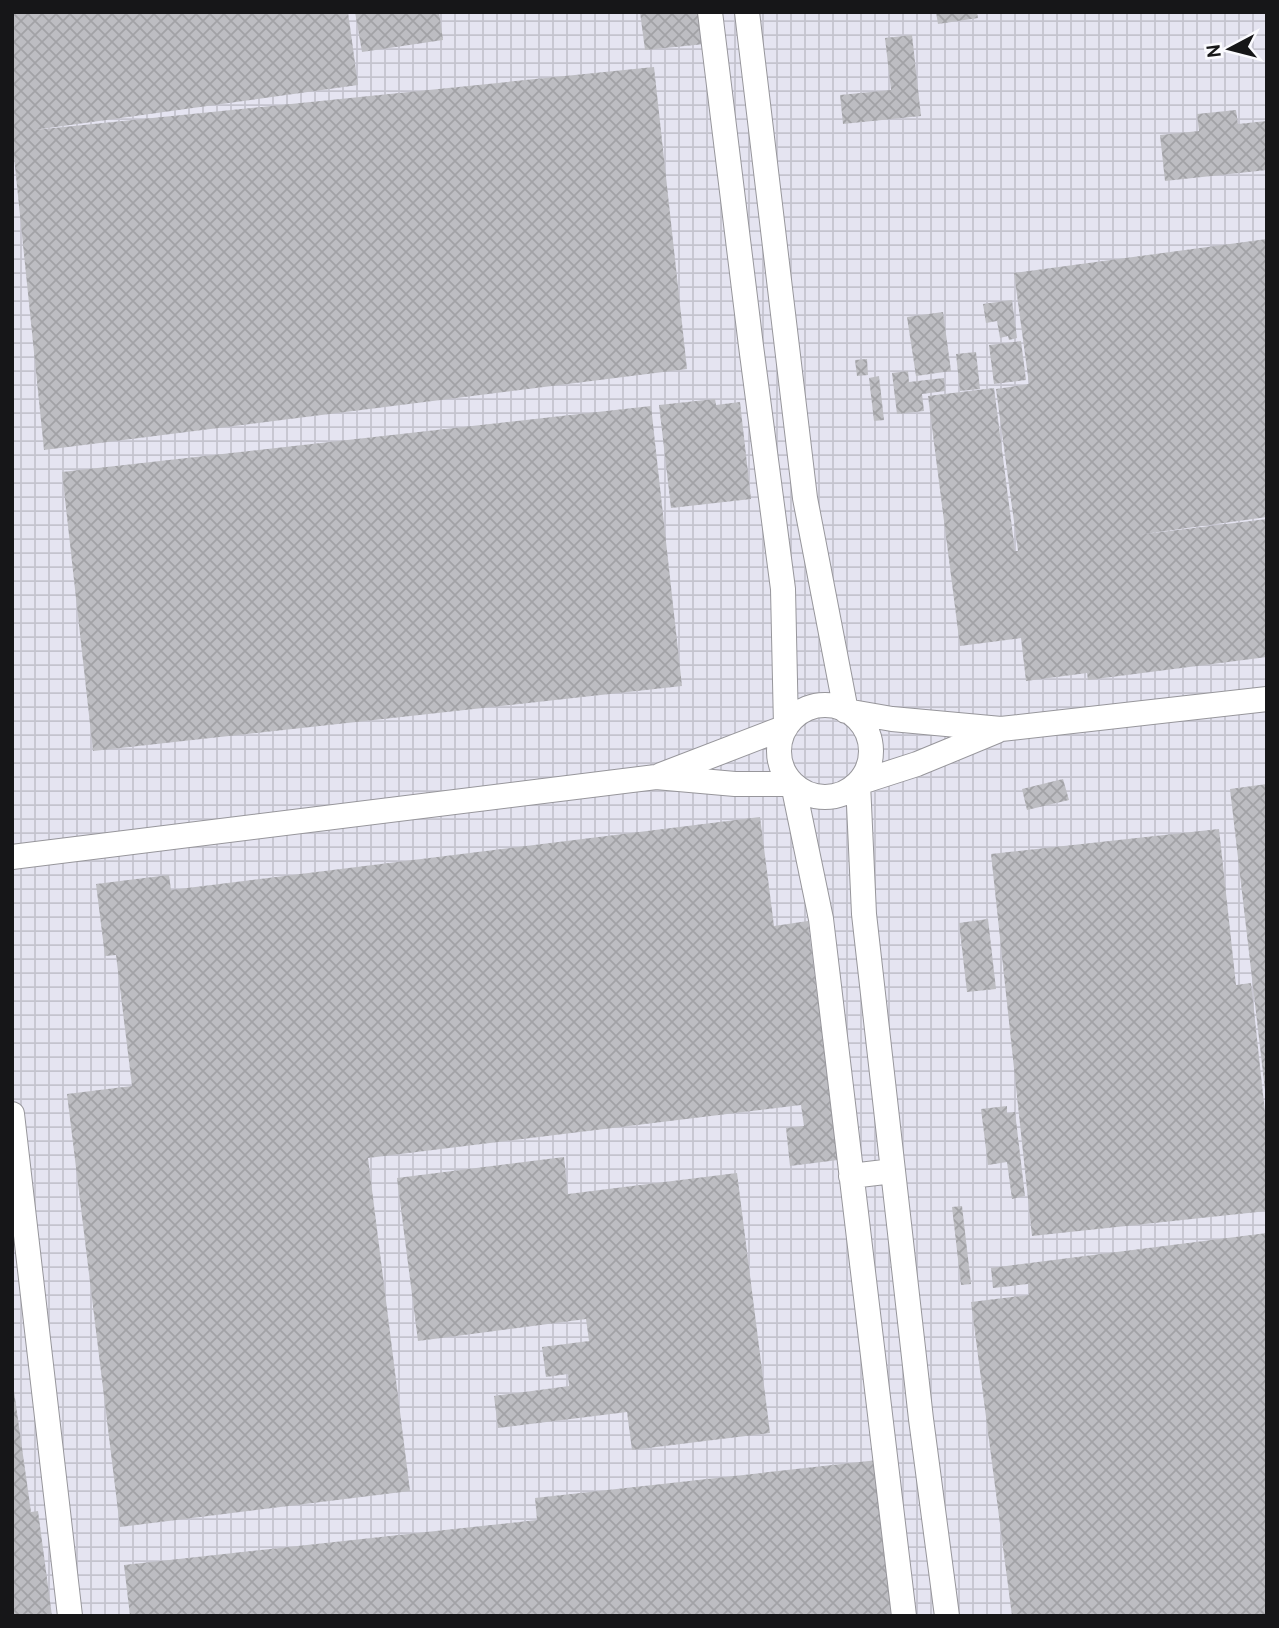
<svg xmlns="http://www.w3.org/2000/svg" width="1279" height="1628" font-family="Overpass,sans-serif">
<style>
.industrial{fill:url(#industrial-grid)}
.building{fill:url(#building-cross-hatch)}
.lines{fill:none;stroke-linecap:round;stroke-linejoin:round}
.street-casing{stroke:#97969b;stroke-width:26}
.street{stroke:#fff;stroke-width:24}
</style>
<defs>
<pattern id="industrial-grid" width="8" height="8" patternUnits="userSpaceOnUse" patternTransform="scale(1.75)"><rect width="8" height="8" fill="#e5e4f1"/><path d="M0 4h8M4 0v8" fill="none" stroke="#c4c3ce"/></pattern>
<pattern id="building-cross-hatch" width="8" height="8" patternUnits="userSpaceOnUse" patternTransform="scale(1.75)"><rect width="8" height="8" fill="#bdbdc2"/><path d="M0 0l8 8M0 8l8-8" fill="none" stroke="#a2a2a6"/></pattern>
</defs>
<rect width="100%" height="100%" fill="#ededf2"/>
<path class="industrial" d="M12 12H1267V1616H12Z"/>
<path class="building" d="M12 12H348L358 85 34 130 654 67 687 369 44 450 12 137Z
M355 12H439L443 40 362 52Z
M640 12H701L705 44 645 50Z
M936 12H977L978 18 938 24Z
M912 35 921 116 843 124 840 95 891 90 885 38Z
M1236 110 1238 124 1267 121V170L1165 181 1160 135 1199 131 1197 114Z
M1267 239V517L1137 535 1267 519V657L1088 680 1087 673 1026 681 1021 638 960 646 928 396 994 388 1015 551H1018L996 389 1029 384 1014 273Z
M1012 300 1017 338 1009 340 1008 336 1000 338 997 321 986 323 983 304Z
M943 312 951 371 916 376 907 317Z
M1021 341 1026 380 994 384 989 345Z
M976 352 980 389 960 391 956 354Z
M867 359 868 375 857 376 855 360Z
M908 371 909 382 944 378 945 391 922 394 924 411 897 414 892 373Z
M879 376 884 420 874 421 869 378Z
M715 399 716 405 740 402 751 499 671 508 659 405Z
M651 406 682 686 93 751 62 472Z
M1063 779 1069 800 1027 810 1022 789Z
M1267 784V1090H1265L1230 789Z
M760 817 774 926 808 921 838 1160 790 1166 786 1128 804 1126 801 1105 368 1158 410 1491 120 1527 67 1094 132 1086 116 955 105 956 96 884 169 875 171 890Z
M1219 829 1236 985 1251 983 1267 1131V1211L1032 1236 991 854Z
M988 919 996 989 967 992 959 923Z
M1007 1106V1113L1015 1112 1025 1196 1012 1199 1007 1162 988 1165 981 1109Z
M564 1157 568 1194 737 1173 770 1433 632 1450 627 1412 498 1428 494 1396 569 1386 568 1374 546 1377 542 1347 589 1341 586 1319 418 1341 397 1178Z
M962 1206 971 1284 961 1285 952 1207Z
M1267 1233V1616H1012L971 1302 1029 1295 1028 1284 993 1288 991 1268Z
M12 1391H14L31 1512 38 1511 52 1616H12Z
M878 1460 897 1616H130L124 1565 537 1520 535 1498Z"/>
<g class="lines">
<g class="street-casing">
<path id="street" d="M747 12 805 498 846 711 892 719 1001 729 1267 699
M779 751a46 46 0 1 1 92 0a46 46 0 1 1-92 0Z
M661 775 786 727 783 589 751 346 710 12
M12 857 656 777 735 784H793L821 919 904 1616
M12 1114 70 1616
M851 1176 893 1171
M947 1616 921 1419 864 914 858 783 917 764 997 731"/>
</g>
<use href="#street" class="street"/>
</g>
<rect width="1279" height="1628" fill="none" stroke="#161618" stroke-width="28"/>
<g transform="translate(1230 49) rotate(263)" stroke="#fafafe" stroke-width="5" paint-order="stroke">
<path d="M0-5L12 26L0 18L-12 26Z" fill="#161618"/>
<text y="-10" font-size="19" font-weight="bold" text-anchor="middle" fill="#161618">N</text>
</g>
</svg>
